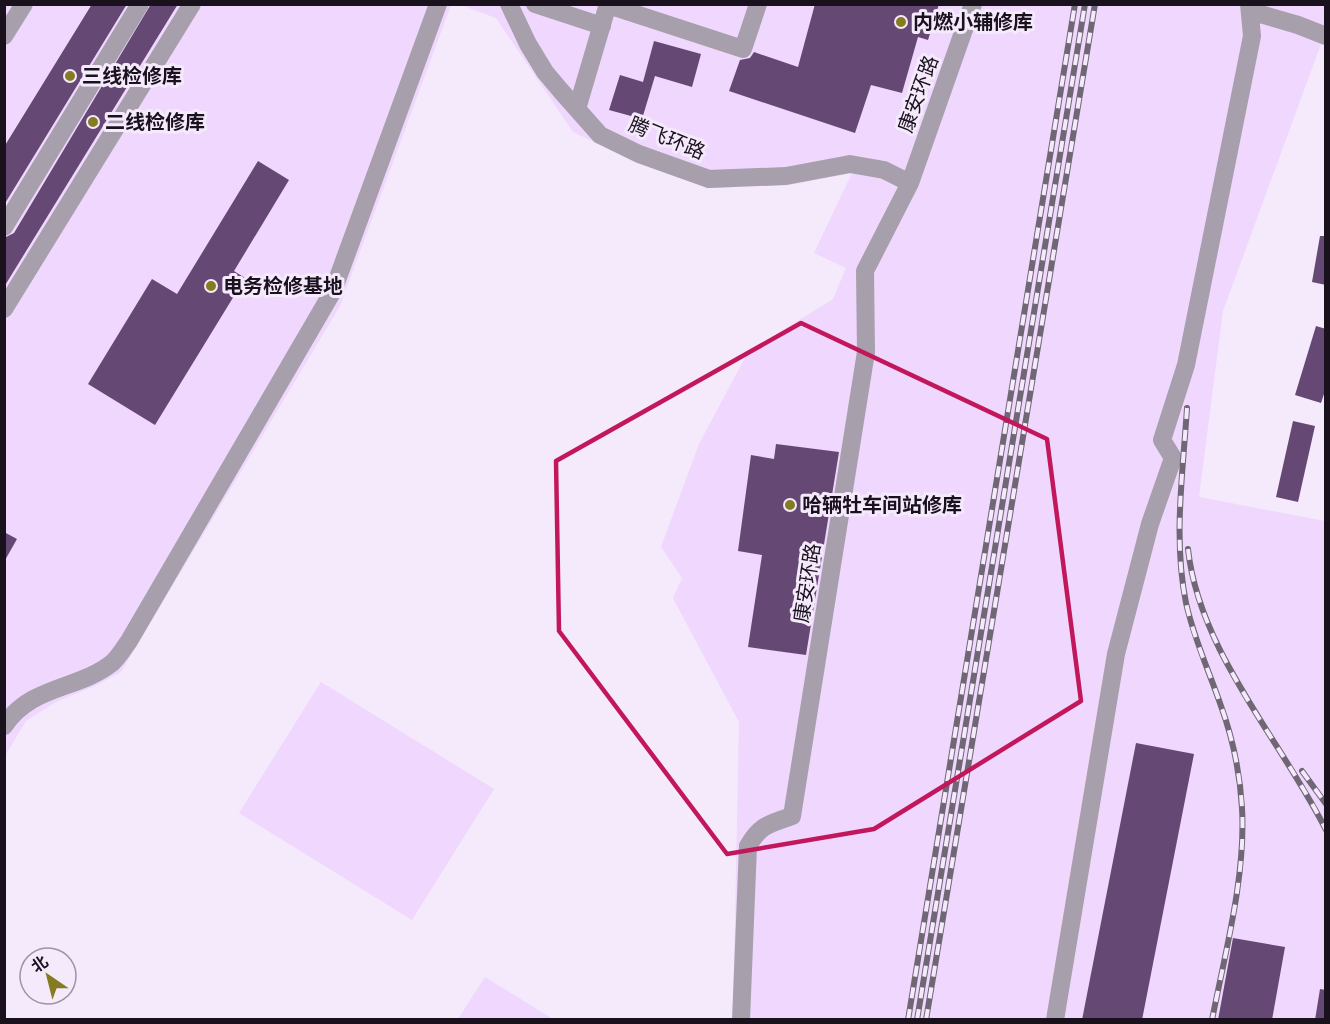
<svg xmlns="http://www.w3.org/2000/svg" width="1330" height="1024" font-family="'Zilla Slab','Noto Sans SC',serif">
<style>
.built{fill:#efd7fd}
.building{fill:#654874}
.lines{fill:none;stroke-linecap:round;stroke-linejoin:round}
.minor{stroke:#a79fac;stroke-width:18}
.rail-casing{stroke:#706775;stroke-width:6}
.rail{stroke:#f5e9fc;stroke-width:4;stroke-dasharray:11;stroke-linecap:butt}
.marked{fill:none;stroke:#c2185b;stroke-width:4.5;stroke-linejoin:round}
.poi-dot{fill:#857c22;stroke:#f5e9fc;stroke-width:2}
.labels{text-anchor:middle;stroke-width:6;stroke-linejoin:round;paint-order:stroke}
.poi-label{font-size:20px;font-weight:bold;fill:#19121d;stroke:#f5e9fc;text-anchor:start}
.street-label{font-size:20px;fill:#19121d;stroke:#f5e9fc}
</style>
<rect width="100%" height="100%" fill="#f5e9fc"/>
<path class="built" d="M5 5H451L340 306 121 672 95 686 56 702 26 721 5 756Z
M461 5H1325V23L1321 44 1223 311 1199 497 1325 521V1019H733L739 722 673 598 682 578 661 547 699 444 748 352 833 299 846 268 814 253 852 173 789 185 711 188 629 158 573 132 496 18Z
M321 682 494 789 412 920 239 813Z
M485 977 553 1019H458Z"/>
<path class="building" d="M92 4H127L4 205V147Z
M151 4H178L4 287V238L14 233Z
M815 4H939L928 40 918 37 902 93 871 85 855 133 729 91 740 60 750 58 754 52 798 67Z
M654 41 701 54 692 87 655 76 642 119 609 110 620 75 643 82Z
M258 161 289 180 234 271 245 278 155 425 88 384 152 279 177 294Z
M1320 236H1326V285L1312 282Z
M1316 326 1326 329V388L1321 403 1295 395Z
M1293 421 1315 426 1298 502 1276 497Z
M776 444 839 452 806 655 748 647 762 555 738 551 751 455 774 459Z
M4 532 17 539 4 562Z
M1136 743 1194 754 1142 1020H1082Z
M1233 938 1285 947 1272 1020H1218Z
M1320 989 1326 990V1020H1315Z"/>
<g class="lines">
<path class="minor" d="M509 4 528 44 545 72 561 91 600 135 639 154 709 179 786 176 850 164 884 170 910 183
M535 4 602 26
M608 5 743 49 758 4
M1250 11 1298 25 1326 36
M4 36 24 4
M577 109 608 4
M4 227 140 4
M4 309 192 4
M4 726C31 685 78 690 112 663 118 658 124 648 129 641L333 291 438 4
M741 1020 748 846C761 824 770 824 792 816L866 352 865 271 910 183 973 4
M1055 1020 1116 654 1150 524 1173 458 1162 440 1186 365 1252 36 1249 4"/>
<g class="rail-casing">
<path id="rail" d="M1187 408C1183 472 1173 539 1186 603 1194 639 1209 671 1221 706 1233 739 1240 774 1242 808 1246 876 1225 953 1212 1020
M1188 549C1199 651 1281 740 1326 830
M1302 771 1326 804
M908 1020 1075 4
M917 1020 1085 4
M926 1020 1095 4"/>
</g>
<use href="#rail" class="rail"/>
</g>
<path class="marked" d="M801 323 1047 439 1081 701 874 829 727 854 559 631 556 461Z"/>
<g class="poi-dot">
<circle cx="901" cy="22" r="6"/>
<circle cx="70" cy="76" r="6"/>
<circle cx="93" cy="122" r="6"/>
<circle cx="211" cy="286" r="6"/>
<circle cx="790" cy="505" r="6"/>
</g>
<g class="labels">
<g class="poi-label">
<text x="913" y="29">内燃小辅修库</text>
<text x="82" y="83">三线检修库</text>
<text x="105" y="129">二线检修库</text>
<text x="223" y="293">电务检修基地</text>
<text x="802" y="512">哈辆牡车间站修库</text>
</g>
<g class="street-label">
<text transform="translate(918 94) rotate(-70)" y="7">康安环路</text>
<text transform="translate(667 138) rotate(22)" y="7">腾飞环路</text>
<text transform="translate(807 583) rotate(-81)" y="7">康安环路</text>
</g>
</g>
<rect width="1330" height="1024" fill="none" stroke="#19121d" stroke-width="12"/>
<g transform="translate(48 976) rotate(325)"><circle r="28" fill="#f5e9fc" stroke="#9d93a3" stroke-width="1.5"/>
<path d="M0-4.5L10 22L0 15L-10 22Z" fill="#857c22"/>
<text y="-9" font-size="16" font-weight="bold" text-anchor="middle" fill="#19121d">北</text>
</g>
</svg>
